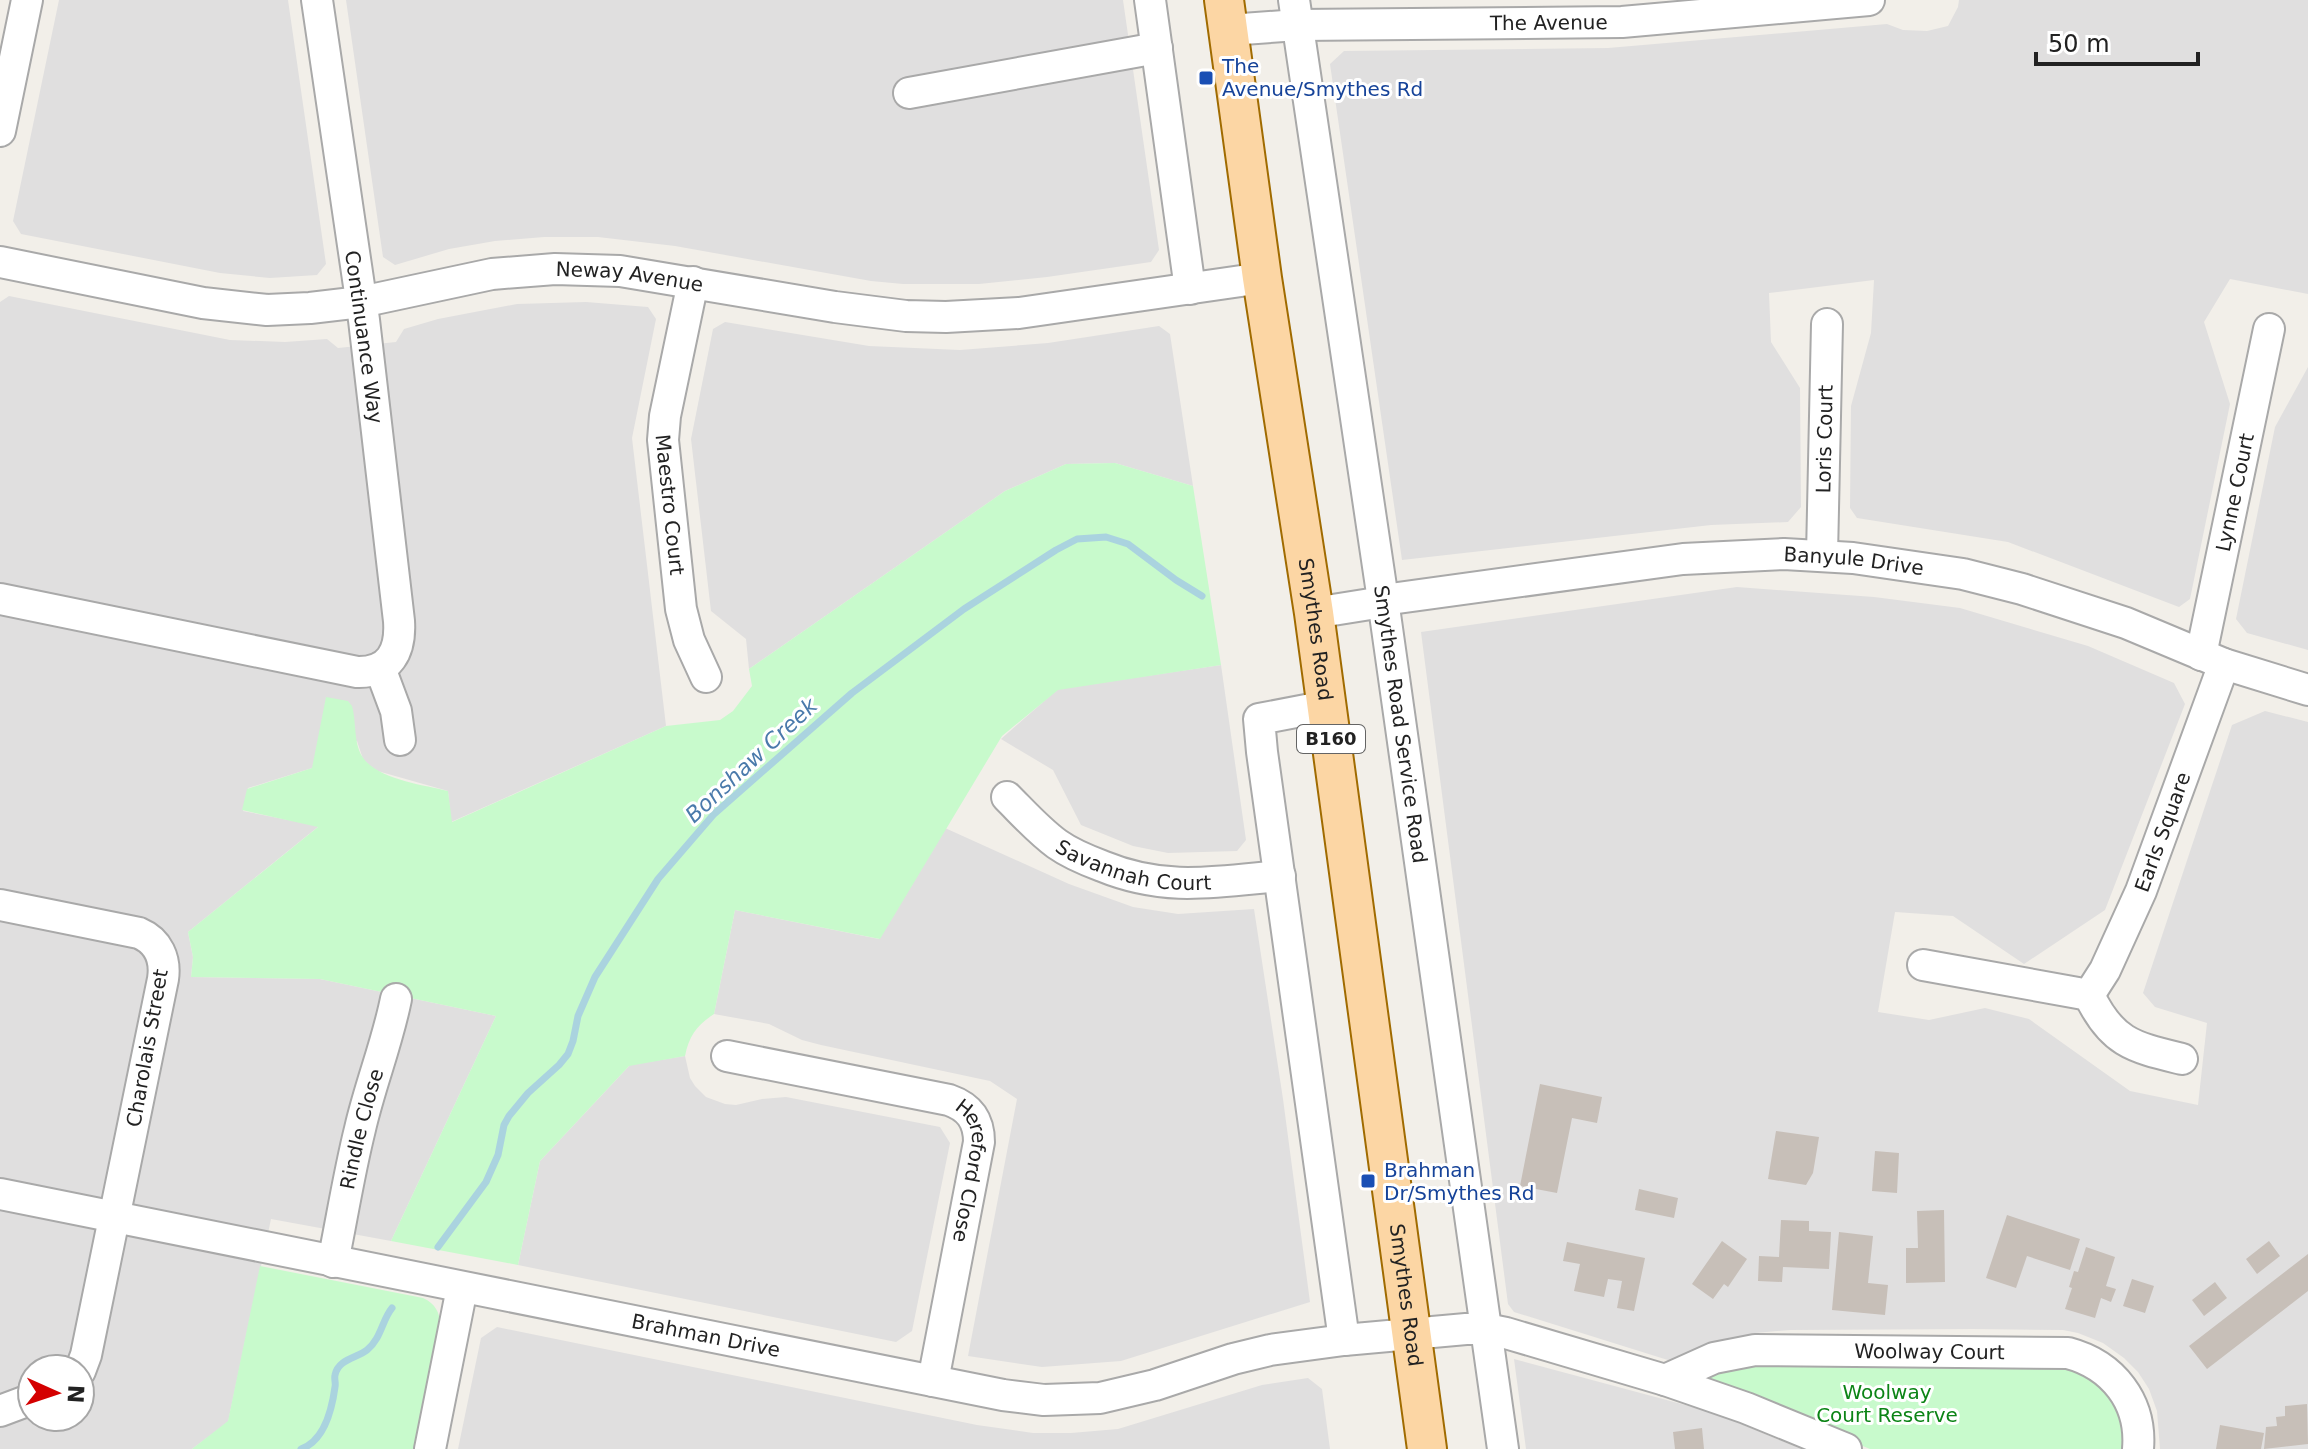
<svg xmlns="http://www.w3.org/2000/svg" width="2308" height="1449" font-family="'DejaVu Sans',sans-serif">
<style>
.residential{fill:#e0dfdf;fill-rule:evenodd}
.park{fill:#c8facc}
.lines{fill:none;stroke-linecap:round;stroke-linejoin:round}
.stream{stroke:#aad3df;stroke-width:7}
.building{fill:#c7bfb8}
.minor-casing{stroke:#a9a9a9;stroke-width:34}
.major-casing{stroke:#a06b00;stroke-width:42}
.minor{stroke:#fff;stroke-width:30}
.major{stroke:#fcd6a4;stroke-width:38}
.transit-dot{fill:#1a4fb4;stroke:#fff;stroke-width:3}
.labels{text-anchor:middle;stroke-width:6;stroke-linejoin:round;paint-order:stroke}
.shield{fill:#fff;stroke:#646464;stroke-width:2}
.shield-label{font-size:18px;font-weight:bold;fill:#222}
.street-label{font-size:20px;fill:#222;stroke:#fff}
.transit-label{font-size:20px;fill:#164399;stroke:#fff;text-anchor:start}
.park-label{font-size:20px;fill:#0c8416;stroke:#fff}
.water-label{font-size:22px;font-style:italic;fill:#4a7aab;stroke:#fff}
</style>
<rect width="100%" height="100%" fill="#f2efe9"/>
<path class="residential" d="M59 0H288L326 264 317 275 270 278 220 273 21 234 13 221Z
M346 0H1123L1159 250 1151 262 1047 277 979 284H903L871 281 675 246 598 237H544L495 241 449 249 395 265 383 257Z
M1959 0H2308V294L2230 279 2204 322 2230 404 2190 599 2179 607 2008 542 1857 518 1850 508 1851 406 1871 333 1874 280 1769 293 1771 342 1800 388 1801 507 1788 522 1711 525 1402 560 1330 64 1344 51 1608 48 1887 24 1903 30 1927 31 1948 26 1958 7Z
M9 296 230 340 285 342 327 339 338 348 396 342 404 329 438 319 517 304 586 302 648 307 656 319 632 438 666 726 451 822 448 791 374 770 363 759 357 741 312 768 248 788 243 811 319 826 188 932 193 957 191 977 320 979 496 1016 391 1241 271 1219 228 1422 192 1449H0V302ZM32 1369H80V1417H32Z
M725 322 869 346 960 350 1048 343 1159 326 1170 334 1193 486 1115 463 1066 464 1005 491 749 669 746 639 711 611 691 439 713 329Z
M2308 367V650L2247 633 2236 619 2275 427Z
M1737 587 1874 597 1960 608 2088 646 2174 683 2185 704 2105 910 2024 964 1953 916 1895 912 1878 1012 1929 1020 1985 1008 2029 1019 2130 1091 2198 1105 2207 1023 2155 1007 2143 993 2232 725 2265 711 2308 722V1449H2160L2157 1411 2149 1389 2138 1372 2124 1358 2103 1343 2078 1333 2063 1330 1973 1329 1790 1330 1755 1333 1712 1344 1671 1361 1514 1312 1508 1304 1421 632Z
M1221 665 1246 840 1237 851 1168 853 1133 846 1081 825 1053 770 1001 739 1058 689Z
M945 828 1069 884 1133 907 1178 914 1254 909 1283 1099 1310 1302 1121 1361 1042 1367 968 1356 1017 1099 990 1081 821 1045 802 1040 769 1024 714 1014 735 910 879 939Z
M685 1056 690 1078 695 1086 706 1097 725 1104 736 1105 762 1099 786 1097 940 1127 950 1143 912 1331 896 1342 518 1265 540 1161 630 1065Z
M497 1327 977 1425 1033 1433H1071L1118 1429 1262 1385 1308 1378 1322 1389 1330 1449H458L481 1338Z
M1514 1359 1715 1413 1801 1449H1526Z"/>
<path class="park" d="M1115 463 1193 486 1221 665 1058 690 1002 736 880 939 735 910 714 1014C697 1025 689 1036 685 1056L629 1066 540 1161 518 1265 391 1241 496 1016 320 979 191 977 193 957 188 932 318 827 242 810 247 789 312 768 326 697 348 701 352 706C356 720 354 736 359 750 369 779 421 784 448 791L452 822 666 726 720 720 733 711 752 686 749 669 1005 491 1066 464Z
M260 1266 423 1298C436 1304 439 1312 441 1325L416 1449H192L228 1421Z
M2061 1360 2111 1386 2130 1449H1870L1696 1376 1730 1363Z"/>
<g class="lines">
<path class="stream" d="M438 1247 486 1182 498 1155 504 1125 509 1116 528 1093 559 1065 568 1054 573 1041 578 1016 595 977 658 879 714 814 852 693 964 609 1056 550 1077 539 1106 537 1128 544 1176 580 1202 596
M301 1449C324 1441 332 1409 335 1387 336 1383 334 1379 335 1375 338 1359 357 1358 367 1350 381 1339 382 1320 392 1308"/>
</g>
<path class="building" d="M1540 1084 1602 1097 1597 1123 1572 1118 1557 1193 1520 1186Z
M1776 1131 1819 1137 1813 1173 1806 1185 1768 1179Z
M1875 1151 1899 1153 1897 1193 1872 1191Z
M1639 1189 1678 1198 1674 1218 1635 1210Z
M1944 1210 1945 1282 1906 1283V1248H1918L1917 1211Z
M2007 1215 2080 1239 2070 1270 2027 1256 2016 1288 1986 1278Z
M1781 1220 1809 1221V1231L1831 1232 1829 1269 1783 1267 1782 1282 1758 1281 1759 1256 1779 1257Z
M1839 1232 1873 1236 1868 1283 1888 1285 1885 1315 1832 1310Z
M1722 1241 1747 1259 1728 1287 1724 1284 1713 1299 1692 1284Z
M2269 1241 2280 1256 2257 1274 2246 1259Z
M1567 1242 1645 1258 1634 1311 1617 1308 1622 1281 1608 1279 1604 1297 1574 1291 1580 1264 1563 1261Z
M2086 1247 2115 1257 2106 1286 2116 1289 2111 1302 2101 1298 2095 1318 2065 1309 2072 1288 2069 1287 2074 1271 2078 1272Z
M2308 1254V1291L2207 1369 2189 1346Z
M2132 1279 2154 1286 2145 1313 2123 1306Z
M2215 1282 2227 1298 2204 1316 2192 1300Z
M2307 1404 2308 1444 2264 1449 2266 1427 2277 1426 2276 1417 2285 1416V1406Z
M2220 1425 2264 1433 2261 1449H2216Z
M1702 1428 1704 1449H1675L1673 1432Z"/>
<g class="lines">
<g class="minor-casing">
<g id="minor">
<path d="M1150 0 1190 289"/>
<path id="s1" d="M1294 0 1383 600 1503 1449"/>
<path id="s2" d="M1229 30 1298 25 1622 22 1869 0"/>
<path d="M909 93 1157 48"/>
<path d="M0 131 27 0"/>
<path id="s3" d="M0 262 203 303 267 310 310 308 361 302 492 274 555 269 620 271 835 307 906 316 946 317 1019 313 1262 278"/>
<path id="s4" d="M693 282 665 416 663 440 681 609 689 640 706 677"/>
<path id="s5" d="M1822 555 1827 324"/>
<path d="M0 599 357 672C390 673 401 651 399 621L364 320 317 0"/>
<path id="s6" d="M1383 600 1683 559 1784 554 1853 558 1963 574 2022 589 2126 623 2224 664 2308 690"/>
<path d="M1314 613 1383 602"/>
<path id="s7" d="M2201 655 2269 329"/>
<path d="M380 668 396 711 400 740"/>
<path d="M1327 706 1259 719 1262 752 1344 1340"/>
<path id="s8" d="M1007 797C1023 813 1039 831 1057 844 1071 854 1086 860 1102 866 1165 892 1215 882 1280 876"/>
<path d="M0 905 139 933C158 941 166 959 163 979L86 1355 80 1371"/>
<path id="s9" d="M1923 965 2089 995 2105 970 2141 891 2224 664"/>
<path d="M2089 995C2112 1043 2133 1047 2182 1059"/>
<path id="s10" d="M727 1056 949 1100C969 1107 979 1120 979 1142L933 1381"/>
<path id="s11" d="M0 1194 1003 1395 1044 1400 1100 1398 1155 1385 1233 1359 1270 1350 1344 1340 1466 1329H1486L1506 1333 1665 1380 1746 1408 1846 1449"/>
<path id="s12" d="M333 1262C342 1218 349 1173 360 1129 370 1085 387 1044 396 999"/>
<path id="s13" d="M1665 1380 1714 1358 1755 1350 2068 1353C2113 1365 2142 1402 2138 1449"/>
<path d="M0 1411 32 1399"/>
<path d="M430 1449 462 1288"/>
</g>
</g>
<g class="major-casing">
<g id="major">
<path id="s14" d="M1224 0 1262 278 1314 613 1427 1449"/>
</g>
</g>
<use href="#minor" class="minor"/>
<use href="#major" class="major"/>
</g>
<g class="transit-dot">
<rect x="1198" y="70" width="16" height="16" rx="4"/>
<rect x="1360" y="1173" width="16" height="16" rx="4"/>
</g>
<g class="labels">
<rect class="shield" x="1297" y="725" width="68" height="28" rx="6"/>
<g class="shield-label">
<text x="1331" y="745">B160</text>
</g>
<g class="street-label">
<text dy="7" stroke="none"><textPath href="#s2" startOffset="320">The Avenue</textPath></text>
<text dy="7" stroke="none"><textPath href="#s3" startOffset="638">Neway Avenue</textPath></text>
<text transform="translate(364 337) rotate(82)" y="7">Continuance Way</text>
<text dy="7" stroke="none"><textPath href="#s5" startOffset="116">Loris Court</textPath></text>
<text dy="7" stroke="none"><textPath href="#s7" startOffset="166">Lynne Court</textPath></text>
<text dy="7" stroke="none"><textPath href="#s4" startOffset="226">Maestro Court</textPath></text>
<text dy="7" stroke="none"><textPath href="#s6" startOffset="474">Banyule Drive</textPath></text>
<text dy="7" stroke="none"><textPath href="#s14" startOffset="636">Smythes Road</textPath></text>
<text dy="7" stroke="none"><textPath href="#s1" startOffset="732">Smythes Road Service Road</textPath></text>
<text dy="7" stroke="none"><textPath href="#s9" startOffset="348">Earls Square</textPath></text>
<text dy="7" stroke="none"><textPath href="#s8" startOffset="150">Savannah Court</textPath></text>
<text transform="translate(147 1048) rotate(-80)" y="7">Charolais Street</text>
<text dy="7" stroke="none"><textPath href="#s12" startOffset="136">Rindle Close</textPath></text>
<text dy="7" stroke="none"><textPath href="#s10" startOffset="310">Hereford Close</textPath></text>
<text dy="7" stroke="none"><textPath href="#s14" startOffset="1308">Smythes Road</textPath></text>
<text dy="7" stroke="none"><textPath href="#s11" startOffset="720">Brahman Drive</textPath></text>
<text dy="7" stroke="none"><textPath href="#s13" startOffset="270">Woolway Court</textPath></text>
</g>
<g class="transit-label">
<text x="1222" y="73">The<tspan x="1222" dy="23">Avenue/Smythes Rd</tspan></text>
<text x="1384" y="1177">Brahman<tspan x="1384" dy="23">Dr/Smythes Rd</tspan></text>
</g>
<g class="park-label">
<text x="1887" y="1399">Woolway<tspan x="1887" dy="23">Court Reserve</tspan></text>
</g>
<g class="water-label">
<text transform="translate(751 760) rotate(-43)" y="8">Bonshaw Creek</text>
</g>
</g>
<g transform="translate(56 1393) rotate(93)"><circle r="38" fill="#ffffff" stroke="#a7a7a7" stroke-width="2"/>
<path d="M0-6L14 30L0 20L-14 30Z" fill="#d40000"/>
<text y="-12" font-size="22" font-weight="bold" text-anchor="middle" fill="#222222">N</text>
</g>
<path d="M2036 52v12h162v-12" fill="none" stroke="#222222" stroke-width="4"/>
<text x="2048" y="52" font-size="24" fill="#222222" stroke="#ffffff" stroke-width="6" paint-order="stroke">50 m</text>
</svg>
